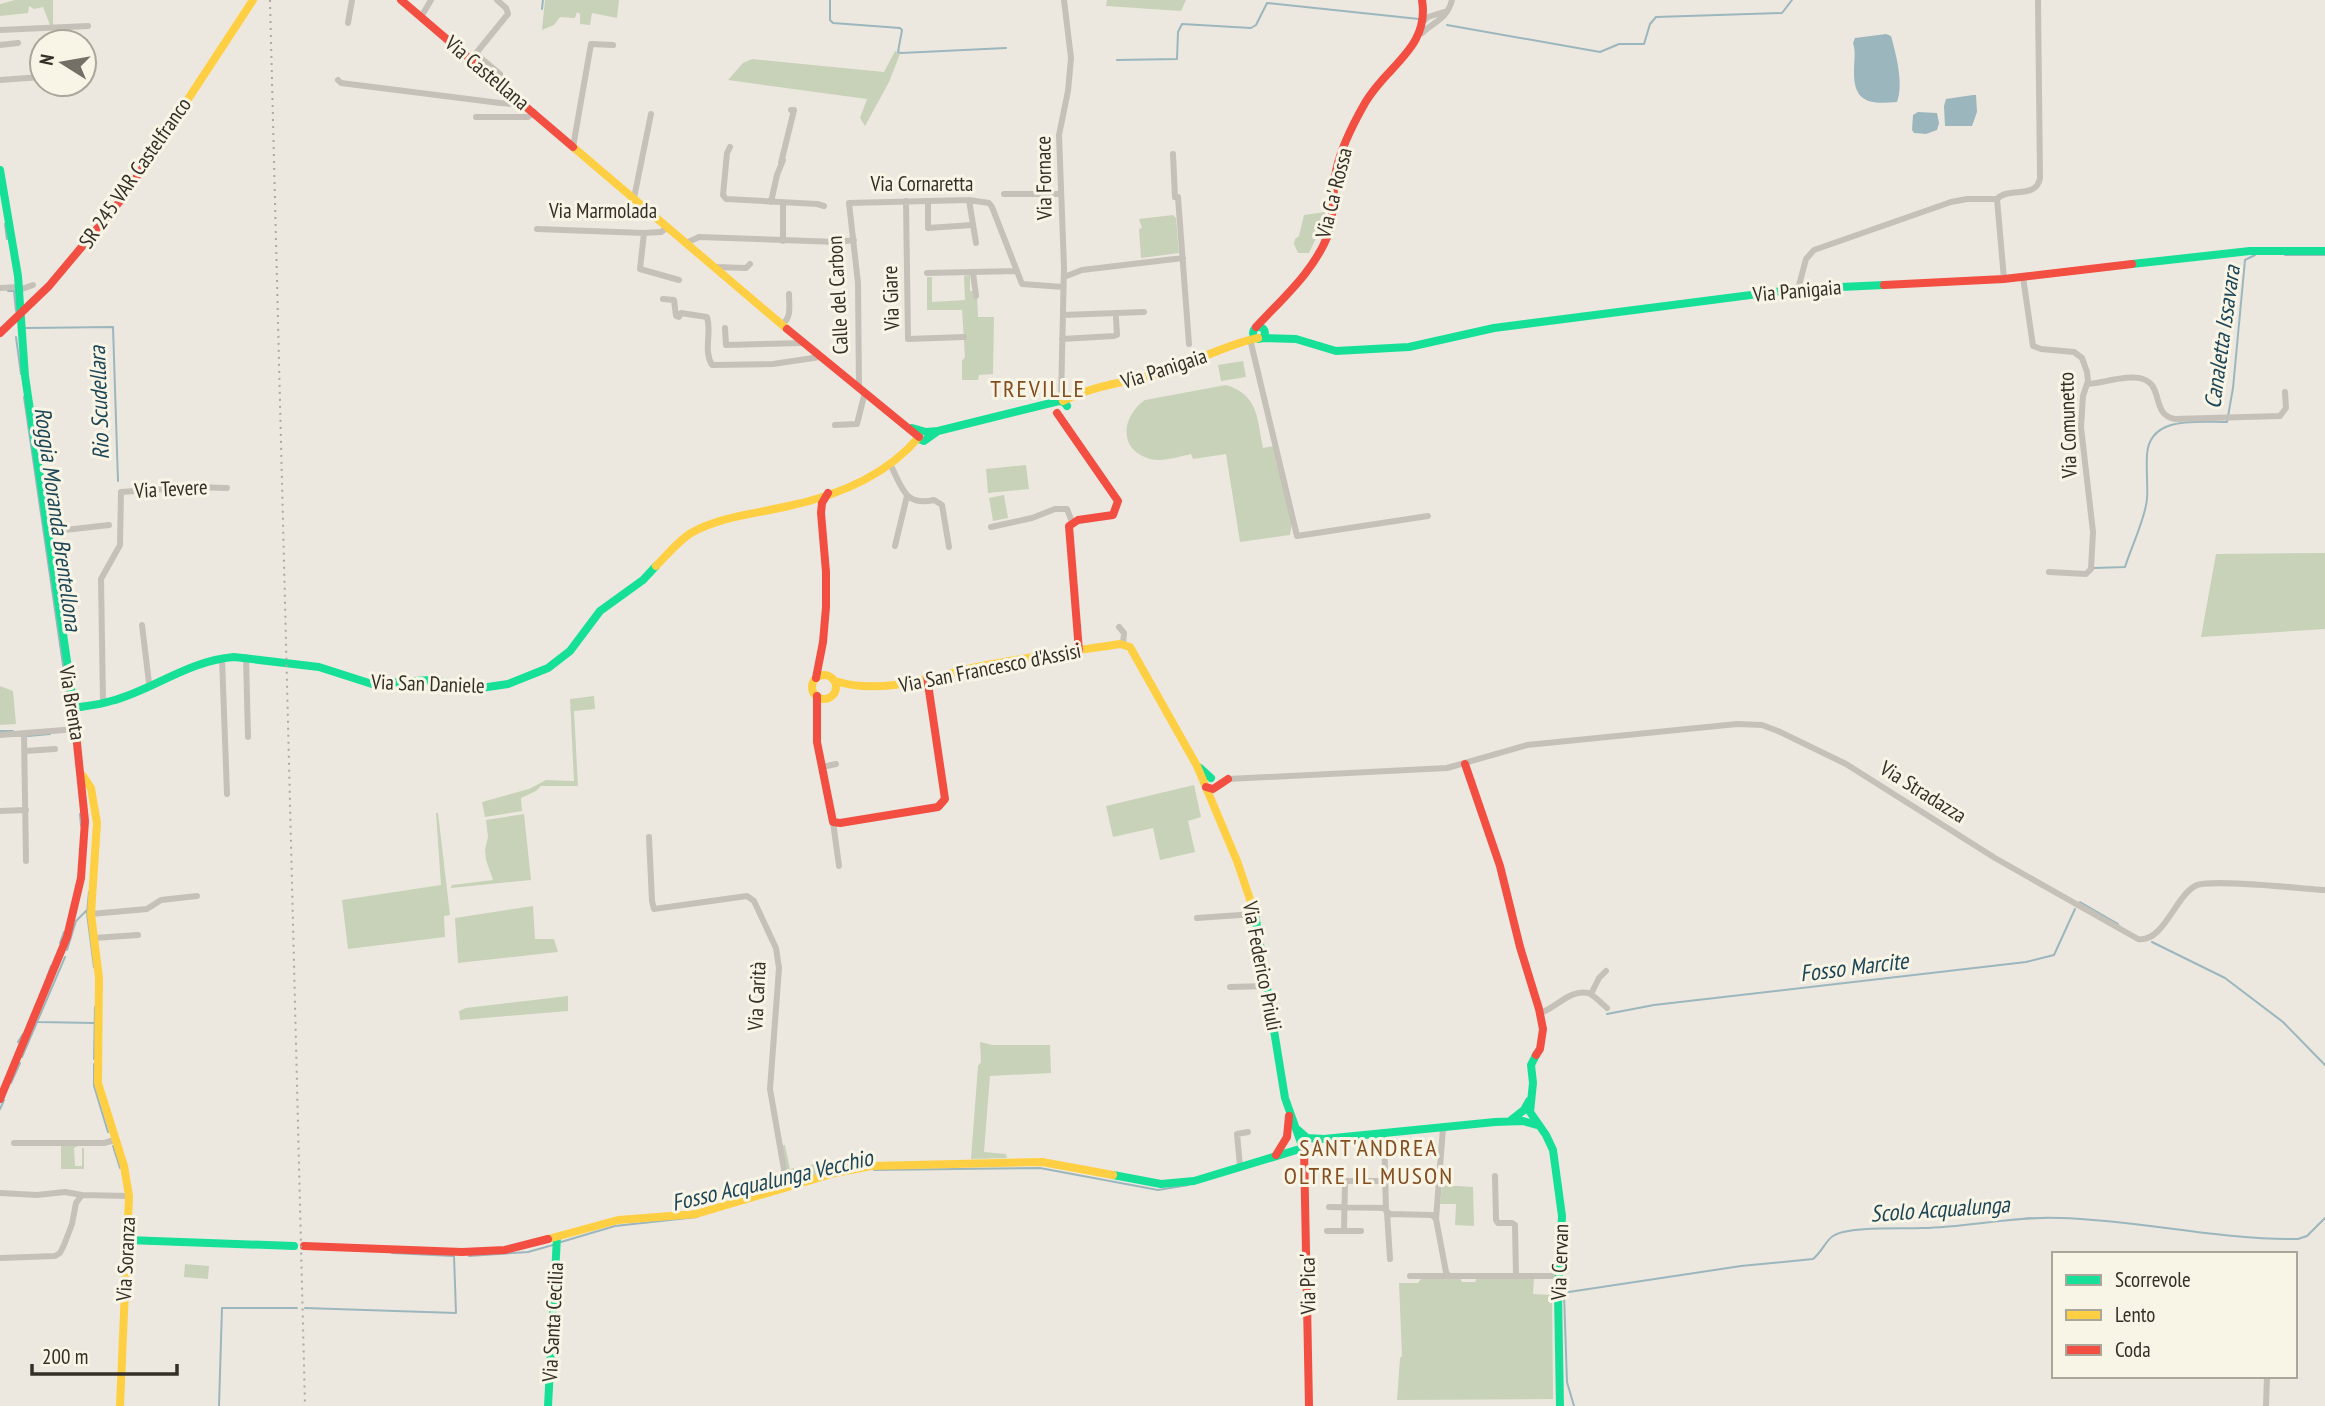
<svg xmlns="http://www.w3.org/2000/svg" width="2325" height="1406" font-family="'PT Sans Narrow',sans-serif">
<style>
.green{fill:#c8d2b9}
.water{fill:#9cb6bd}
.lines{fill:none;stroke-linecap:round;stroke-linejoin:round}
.stream{stroke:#9cb6bd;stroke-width:2}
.street{stroke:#c5c1b8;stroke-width:6}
.fast{stroke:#16e098;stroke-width:8}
.slow{stroke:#ffcf43;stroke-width:8}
.jam{stroke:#f24e42;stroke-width:8}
.rail{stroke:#aca9a3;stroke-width:2;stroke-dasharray:2 5;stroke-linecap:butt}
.labels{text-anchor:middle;stroke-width:6;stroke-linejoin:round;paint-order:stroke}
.street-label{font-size:21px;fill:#352f27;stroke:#f9f5e6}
.water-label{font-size:23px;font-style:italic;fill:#1d4657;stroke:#f9f5e6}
.quarter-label{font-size:24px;letter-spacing:2px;fill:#844e21;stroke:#f9f5e6}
</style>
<rect width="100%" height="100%" fill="#ece8df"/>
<path class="green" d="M15 0H53V25H50L43 7 34 9 29 6 28 13 0 16V4Z
M545 0H619L617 18 592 13 590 25 580 24V14L577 12 575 18 560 17 554 25 542 30Z
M1107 0H1186L1181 11 1106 6Z
M895 51 900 54 889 82 865 126 860 118 867 99 728 80 743 63 752 59 884 72Z
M1325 212V219L1309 253H1298L1294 244 1295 239 1299 236 1304 215Z
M1173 215 1176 218 1179 253 1141 258 1139 229 1142 228 1139 219Z
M970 275V291H974L977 296 978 317H994L993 374 979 375 978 380H962V361L965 357 962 310H927V277H932V302L965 300 964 276Z
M1243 361 1246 377 1221 381 1218 365Z
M1226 385C1259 395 1257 419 1263 448L1274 446 1292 523 1290 535 1240 542 1226 454 1193 459 1191 454C1178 457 1160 463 1147 458 1117 447 1123 415 1145 400Z
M1026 465 1029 489 988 493 986 469Z
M1004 495 1008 518 993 521 989 498Z
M2325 553V629L2201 637 2216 554Z
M0 686 13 691 16 724 0 725Z
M594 696 595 709 574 711 578 786H541L536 791 521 798 522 811 485 817 482 802 529 789 546 780 574 781 570 699Z
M1194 785 1201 817 1188 821 1195 852 1160 860 1153 828 1113 837 1106 806Z
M436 813H438L450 915 444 916 445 937 348 949 342 900 441 885Z
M524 814 531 880 451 888 452 885 493 880 486 860 485 850 488 837 486 820Z
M533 906 535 939H554L558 952 458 963 455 918Z
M568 996V1011L460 1020 459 1011 466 1008Z
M980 1042 993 1045H1050L1051 1073 990 1076 984 1152 1006 1154 1007 1158 971 1159 978 1066 981 1062Z
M785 1145 790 1169 815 1164 882 1162 843 1167 791 1183 788 1178 781 1146Z
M61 1146H78L74 1148 75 1166H82V1148H84V1169H61Z
M1442 1185 1473 1187 1474 1226 1455 1225 1456 1204H1440Z
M185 1264 209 1266 208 1279 184 1277Z
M1460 1278 1462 1282H1475L1477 1278H1534L1533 1294 1552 1295 1553 1399 1397 1400 1400 1358 1402 1356 1399 1283H1418L1421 1279Z"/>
<path class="water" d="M1886 34 1891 36C1896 54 1904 84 1897 102 1871 104 1853 104 1854 70 1854 61 1856 52 1853 43L1855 38Z
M1973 95H1976L1977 112 1972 126H1945L1944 106 1946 99Z
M1918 112 1937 113 1939 123 1937 130 1926 134 1914 133 1912 130 1913 115Z"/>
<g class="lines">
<path class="stream" d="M830 0V20L833 23 900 28 902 30 898 52 901 53 1006 48
M542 9 543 0
M1447 25 1600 52 1619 44H1644L1650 24 1656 17 1782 13 1792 0
M1117 60 1177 59 1178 32 1182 24 1251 28 1256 25 1267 3 1419 19
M5 224 7 239
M2285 255H2325
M8 291H14L16 311
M26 328 113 327 118 481
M16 337 21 374
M24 397 69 706
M2094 568 2125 567C2131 547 2145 520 2147 499 2148 485 2146 470 2147 455 2149 415 2198 422 2227 422L2233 388 2245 260 2255 255
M0 731H13
M71 733 74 743
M28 736 50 734
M80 814 81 826
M89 892 87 913 94 967
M2080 902 2118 924
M2152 942 2225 978 2283 1022 2325 1065
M60 943 64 932
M67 950 76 921 86 911
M47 977 51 966
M1607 1014 1654 1005 2026 962 2054 955 2075 909
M38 1022 94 1023
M18 1042 23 1034
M22 1057 65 957
M94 1059 95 1007
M94 1064V1086L108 1132
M11 1083 20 1063
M0 1109 4 1100
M113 1146 120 1168
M874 1170 1040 1168 1158 1190 1188 1185
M561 1242 615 1226 697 1217
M392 1253 453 1256
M469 1256 528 1252 553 1245
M1562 1293 1741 1266 1813 1259C1822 1252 1826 1240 1833 1236 1848 1226 1903 1229 1923 1228 1969 1227 2014 1216 2060 1218 2140 1220 2218 1240 2298 1239L2307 1236 2325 1218
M1564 1294 1567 1382 1574 1406
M305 1308 456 1313 454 1256
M219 1406 222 1308H297"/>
<path class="street" d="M421 17 431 0
M1425 20 1428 17 1447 11
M348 23 352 0
M0 30 88 26
M1422 33C1435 21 1447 19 1452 0
M0 45 18 43
M482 59 500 74 495 81
M478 66 482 61 477 52 508 14 506 8 497 0
M0 80 42 77
M338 80 341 83 500 103 513 104 518 99
M476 117H528L534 112
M573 147 591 44 613 45
M730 147 727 153 723 195 726 199 817 204 824 206
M1173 154 1175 197H1178L1189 344
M781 163 794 110H791
M1004 194H1061
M634 198 651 114
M969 200 976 243
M906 201 908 339 964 337
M928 201V228L972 225
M771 202 777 175 783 160
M537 229 644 233 661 232 668 227
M644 233 640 269 679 280
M783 241V203
M686 243 699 237 837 242 854 240
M715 267 746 268 750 264
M927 273 1017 271
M973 273 976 296
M1064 277 1082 270 1183 258
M2023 277 2033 346 2041 349 2074 352 2082 358 2087 372 2088 381 2083 396 2081 427 2093 532 2091 569 2086 574 2049 572
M2004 279 1997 199C2009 186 2036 200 2040 178L2038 0
M0 288 19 287
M1798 289 1806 259 1814 250 1951 202 1967 199H1997
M19 290 33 285
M663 299 674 300 676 316 679 317 681 313 707 317C712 333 703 350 712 365L773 364 820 357
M1063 315 1144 312
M782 324C792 318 789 305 789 294
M725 328 726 345 803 343
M1062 339 1114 336 1117 335 1116 318
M1250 339 1297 536 1428 516
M2088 384C2103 383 2130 374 2143 379 2164 386 2151 415 2175 419L2280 416 2286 408 2285 392
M859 388 858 283 849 203 969 200 989 203 992 207 1022 284 1063 287
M1061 400 1064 267 1059 135 1068 91 1071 58 1064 0
M835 425 857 424 865 392
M890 464C902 486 904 507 934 500L942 505 949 547
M991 527 1032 518 1055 509H1067L1072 522
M47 532 109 525
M895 546 907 496
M142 625 149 683
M1119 627 1124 633 1123 644
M246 657 248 737
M222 658 227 794
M103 702 101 579 120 545 121 492 194 487 227 488
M24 734 26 861
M0 735 77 729
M25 751 55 749
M822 767 836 764
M1228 779 1447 768 1527 745 1737 724 1762 725 1778 731 1846 764 1995 858 2138 939C2163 943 2175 897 2195 886 2209 878 2303 889 2325 890
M0 811 26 810
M833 822 839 866
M649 837 652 901 654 909 747 896 754 901 776 948 779 968 770 1089 787 1187
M91 914 147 909 161 900 197 896
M1197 918 1255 914
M94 938 138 935
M1230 987 1267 986
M1591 994 1599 978 1606 971
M1540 1013C1556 1008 1570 989 1588 993 1594 995 1601 1003 1607 1008
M1443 1128 1436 1219 1446 1272 1449 1276
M1384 1132 1386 1211 1390 1214 1432 1215 1436 1219
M14 1143H104L115 1140
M1240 1166 1237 1134 1248 1132
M1495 1176 1496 1220 1498 1223H1512L1515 1225 1516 1275
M0 1193 37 1195 65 1192 82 1195
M1329 1207 1385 1208
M1387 1212 1390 1259
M1327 1231H1361
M1344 1231 1345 1181H1385
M0 1258 55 1256 60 1253 64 1245 72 1224 76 1203 82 1195 129 1196
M1410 1276H1559
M2266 1406 2267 1376"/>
<path class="fast" d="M0 170 18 276 25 376 72 695
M2132 264 2250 251H2325
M1253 333a6 6 0 1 1 12 0a6 6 0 1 1-12 0Z
M1262 338 1296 339 1336 351 1409 347 1494 328 1798 289 1884 285
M912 428 926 432 938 431 1059 401 1064 402 1067 406
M919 434V439L924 441 938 431
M73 708C85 706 99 705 111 701 153 690 187 661 234 657L319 667 372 684 430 680 481 688 508 684 548 668 570 651 600 611 643 580 656 566
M1200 768 1211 778
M1255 914 1285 1098 1301 1143
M1536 1055 1531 1065 1533 1083 1530 1112 1546 1135 1553 1150 1562 1216 1558 1293 1560 1406
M1510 1121 1524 1110 1529 1101
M1298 1130 1307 1138 1324 1139 1495 1122 1523 1121 1537 1125
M1113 1175 1161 1184 1194 1181 1303 1148
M127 1240 294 1246
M548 1406 557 1237"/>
<path class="slow" d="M573 147 787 329
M156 148 253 0
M1063 401C1097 383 1136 382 1172 369 1201 359 1228 344 1258 338
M656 566C667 555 678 541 691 533 720 517 753 514 784 507 834 497 886 476 919 437
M812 687a12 12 0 1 1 24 0a12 12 0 1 1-24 0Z
M835 681C885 696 933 676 982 666 1028 657 1074 651 1120 644L1130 647 1197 766 1237 861 1255 914
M83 776 91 788 97 823 91 914 99 978 98 1083 124 1166 129 1196 120 1406
M548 1239 618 1220 696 1214 835 1173 871 1166 1042 1162 1113 1175"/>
<path class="jam" d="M401 0 573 147
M1884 285 2004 279 2132 264
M1256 327C1282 299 1314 271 1328 235 1335 215 1332 192 1336 171 1341 147 1353 124 1365 103 1386 66 1430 48 1422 0
M787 329 919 437
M0 333 49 286 121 200 156 148
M1057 413 1118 501 1113 515 1078 520 1069 526 1079 651
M816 678 823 642 826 607V572L821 513 822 503 828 493
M817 696V742L833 822 840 823 938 807 945 799 927 677
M1465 764 1500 866 1520 947 1539 1009 1543 1029 1540 1049 1536 1055
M1206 787 1213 789 1228 779
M0 1099 67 937 81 878 85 821 72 695
M1304 1148 1309 1406
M1276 1155 1287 1137 1289 1116
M304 1246 462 1252 505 1250 548 1239"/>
<path class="rail" d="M270 0 305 1406"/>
</g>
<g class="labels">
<g class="street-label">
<text transform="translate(487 73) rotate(40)" y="7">Via Castellana</text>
<text transform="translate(135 173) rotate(-55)" y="7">SR 245 VAR Castelfranco</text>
<text transform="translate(1044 178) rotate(-91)" y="7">Via Fornace</text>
<text x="922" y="191">Via Cornaretta</text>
<text transform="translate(1334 193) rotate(-76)" y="7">Via Ca' Rossa</text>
<text x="603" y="218">Via Marmolada</text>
<text transform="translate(1797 291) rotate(-5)" y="7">Via Panigaia</text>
<text transform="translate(838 295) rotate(-93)" y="7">Calle del Carbon</text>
<text transform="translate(891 298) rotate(-92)" y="7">Via Giare</text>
<text transform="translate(1164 369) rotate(-18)" y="7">Via Panigaia</text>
<text transform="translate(2068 425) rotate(-92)" y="7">Via Comunetto</text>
<text transform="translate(171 489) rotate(-3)" y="7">Via Tevere</text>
<text transform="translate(990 668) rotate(-11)" y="7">Via San Francesco d'Assisi</text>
<text transform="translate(428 684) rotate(2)" y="7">Via San Daniele</text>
<text transform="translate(72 703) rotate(81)" y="7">Via Brenta</text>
<text transform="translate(1923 792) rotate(32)" y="7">Via Stradazza</text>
<text transform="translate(1262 966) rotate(79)" y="7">Via Federico Priuli</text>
<text transform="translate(757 996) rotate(-87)" y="7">Via Carità</text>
<text transform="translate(126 1259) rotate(-87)" y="7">Via Soranza</text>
<text transform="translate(1560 1262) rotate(-88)" y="7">Via Cervan</text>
<text transform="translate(1308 1284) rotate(-91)" y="7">Via Pica'</text>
<text transform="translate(553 1322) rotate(-87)" y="7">Via Santa Cecilia</text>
</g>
<g class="water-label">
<text transform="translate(2222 337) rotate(-82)" y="8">Canaletta Issavara</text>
<text transform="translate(99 403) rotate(-92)" y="8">Rio Scudellara</text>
<text transform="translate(58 519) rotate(82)" y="8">Roggia Moranda Brentellona</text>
<text transform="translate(1854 967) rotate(-7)" y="8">Fosso Marcite</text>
<text transform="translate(772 1180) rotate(-13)" y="8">Fosso Acqualunga Vecchio</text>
<text transform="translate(1940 1209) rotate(-4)" y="8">Scolo Acqualunga</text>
</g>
<g class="quarter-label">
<text x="1038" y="397">TREVILLE</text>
<text x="1369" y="1156">SANT'ANDREA<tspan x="1369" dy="28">OLTRE IL MUSON</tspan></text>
</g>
</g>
<rect x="2052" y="1252" width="245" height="126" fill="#f9f5e6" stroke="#aba69a" stroke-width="2"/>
<rect x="2066" y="1275" width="35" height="10" fill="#16e098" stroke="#aba69a" stroke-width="2"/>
<text x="2115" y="1287" font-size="21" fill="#352f27">Scorrevole</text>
<rect x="2066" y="1310" width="35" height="10" fill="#ffcf43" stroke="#aba69a" stroke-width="2"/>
<text x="2115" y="1322" font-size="21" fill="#352f27">Lento</text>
<rect x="2066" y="1345" width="35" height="10" fill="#f24e42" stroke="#aba69a" stroke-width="2"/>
<text x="2115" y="1357" font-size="21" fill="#352f27">Coda</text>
<g transform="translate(63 63) rotate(281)"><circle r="33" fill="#f9f5e6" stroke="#aba69a" stroke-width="2"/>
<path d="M0-5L12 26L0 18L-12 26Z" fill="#757067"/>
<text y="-10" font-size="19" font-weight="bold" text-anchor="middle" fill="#352f27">N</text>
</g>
<path d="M32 1364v10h145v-10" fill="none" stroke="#352f27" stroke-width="3.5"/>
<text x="42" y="1364" font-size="21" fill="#352f27" stroke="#f9f5e6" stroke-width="5" paint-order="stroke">200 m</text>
</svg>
